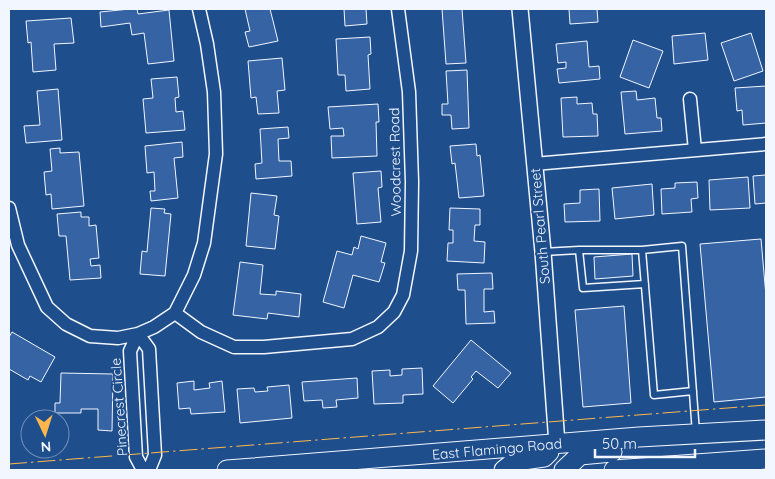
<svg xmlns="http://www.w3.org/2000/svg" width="775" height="479" font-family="Quicksand,sans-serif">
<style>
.building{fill:#3563a3;stroke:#f2f6ff}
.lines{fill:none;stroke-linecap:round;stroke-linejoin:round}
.service-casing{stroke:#f2f6ff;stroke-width:9}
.minor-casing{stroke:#f2f6ff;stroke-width:15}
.tertiary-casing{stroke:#f2f6ff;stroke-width:18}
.primary-casing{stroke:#f2f6ff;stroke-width:21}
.service{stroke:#1f4e8c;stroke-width:6}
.minor{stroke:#1f4e8c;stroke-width:12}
.tertiary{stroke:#1f4e8c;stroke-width:15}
.primary{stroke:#1f4e8c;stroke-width:19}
.power{stroke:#ffb74d;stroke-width:1;stroke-dasharray:18 4 2.5 4;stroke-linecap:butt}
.labels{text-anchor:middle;stroke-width:4;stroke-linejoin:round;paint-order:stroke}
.street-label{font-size:14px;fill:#f2f6ff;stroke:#1f4e8c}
</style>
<rect width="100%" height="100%" fill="#1f4e8c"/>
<path class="building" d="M130 9H137L138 14 169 10 174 61 148 64 144 33 132 35 130 23 101 27 100 12Z
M245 9H270L278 41 249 47 245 32 250 31Z
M344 9H366L367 24 345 26Z
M442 9H462L466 63 446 64Z
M569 9H597L598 22 570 24Z
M71 18 74 43 54 44 56 70 33 72 31 42 28 43 26 21Z
M705 33 708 60 674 64 672 36Z
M751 33 763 71 734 81 721 43Z
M370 37 371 54 368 55 370 89 346 91 345 75H338L336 39Z
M633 40 663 51 649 88 620 77Z
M587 41 589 67 599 66 600 79 559 83 557 69 566 68V62L558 63 556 44Z
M282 58 285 90 277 91 279 113 258 114 256 97 251 98 248 61Z
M467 70 469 128 452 129 451 115H442V104H448L446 71Z
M177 77 179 97 175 98 176 112 183 111 185 130 146 133 143 99 153 98 151 79Z
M766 86V123L743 125 742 110 737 111 735 88Z
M58 89 62 140 26 143 24 126 40 125 37 91Z
M636 91 637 100 655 98 657 118H661L662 131 625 134 621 92Z
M577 97V104L592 103 593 114H597L598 136 563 137 561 98Z
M378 104 379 122H376L377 156 332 158 331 136H344L343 128 330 129 328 107Z
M288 127 289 138 278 139 279 161H291L292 176 256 179 255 164 262 163 260 129Z
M182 142 183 157 174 158 178 198 151 201 150 191H155L154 172 147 173 145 146Z
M476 144 477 156 480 155 484 196 459 198 455 163 452 164 450 146Z
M60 148V153L79 152 84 206 52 209 51 194 46 195 44 172 52 171 50 149Z
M381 171 382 187 378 188 381 222 357 224 353 173Z
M766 175V203L755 204 753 176Z
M748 177 750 208 710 210 709 180Z
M697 182 698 198 691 199 692 212 662 214 661 189 675 188V183Z
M652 184 654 215 615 219 612 188Z
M599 189 600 221 565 222 564 204 580 203V190Z
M251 193 277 196 274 215 279 216 275 249 246 246Z
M151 208 165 209 164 213 171 214 165 276 140 274 142 251 147 252Z
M450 208 480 209V225H475L474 241 485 242 484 263 447 261 448 243H453V230H449Z
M81 212V217H89V226L96 225 99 258 90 259 91 266 100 265 101 278 70 280 66 236H59L57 214Z
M361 236 386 243 381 262 385 263 379 282 353 275 344 308 323 302 337 251 352 255 354 247 358 249Z
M761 239 766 296V397L714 402 700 244Z
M632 254 633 276 595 279 594 257Z
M240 262 263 265 260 294 276 295V291L301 294 299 317 268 313 267 319 233 315Z
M492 273 493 289H484V312L494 311 495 323 466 324 465 290H458L457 274Z
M624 306 631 403 583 407 575 310Z
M12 332 55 357 41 382 30 376 28 380 9 369V337Z
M471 340 511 373 498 388 476 371 471 377 473 379 453 403 433 386Z
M422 368 423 394 403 395V403L374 404 372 371 390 370V376L402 375V369Z
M61 373 113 374 112 431 98 430V409H81V413H55V403H60Z
M357 378 358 398 336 400 337 407 323 408 322 400 304 401 302 382Z
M194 381V390L210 388 209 383 222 381 225 412 191 414 190 408 179 409 177 383Z
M289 385 292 418 240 423 237 389 254 388 255 392 268 391 267 387Z"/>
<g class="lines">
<g class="service-casing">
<path id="service" d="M579 250H642
M543 252 579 250 583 288 645 284
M693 391 654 395 642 250 682 246 696 433"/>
</g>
<g class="minor-casing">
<path id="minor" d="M690 99 695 150
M534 164 766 144
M9 208 18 245 47 307 66 324 90 336 118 338 138 334 154 327 175 313 194 275 204 243 216 154 214 92 207 44 199 9
M175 313 201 332 234 347H264L352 339 378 327 394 312 403 295 411 251 412 182 409 92 398 9
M138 334 149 349 155 455 149 470
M138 334 130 351 136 457 143 470"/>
</g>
<g class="tertiary-casing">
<path id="tertiary" d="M520 9 543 252 557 444"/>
</g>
<g class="primary-casing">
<path id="primary" d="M227 470 639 437 766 430
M504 470 516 461 544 457 549 452
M564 470 580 455 612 452
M614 470 766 459"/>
</g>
<use href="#service" class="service"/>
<use href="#minor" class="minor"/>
<use href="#tertiary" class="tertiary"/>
<use href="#primary" class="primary"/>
<path class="power" d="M9 464 766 405"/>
</g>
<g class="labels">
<g class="street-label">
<text transform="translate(395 162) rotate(-91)" y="5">Woodcrest Road</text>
<text transform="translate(540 226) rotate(-95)" y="5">South Pearl Street</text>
<text transform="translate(119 407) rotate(-94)" y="5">Pinecrest Circle</text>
<text transform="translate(497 449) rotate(-5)" y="5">East Flamingo Road</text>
</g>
</g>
<rect width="775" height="479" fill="none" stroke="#f2f6ff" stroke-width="20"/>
<g transform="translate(45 434) rotate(176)"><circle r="24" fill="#1f4e8c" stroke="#7391ba"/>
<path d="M0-4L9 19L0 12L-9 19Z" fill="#ffb74d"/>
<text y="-8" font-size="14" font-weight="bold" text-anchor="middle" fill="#f2f6ff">N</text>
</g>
<path d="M595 449v8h100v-8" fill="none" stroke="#f2f6ff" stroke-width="2.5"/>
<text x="602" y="449" font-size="15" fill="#f2f6ff" stroke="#1f4e8c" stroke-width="4" paint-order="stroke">50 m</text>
</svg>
